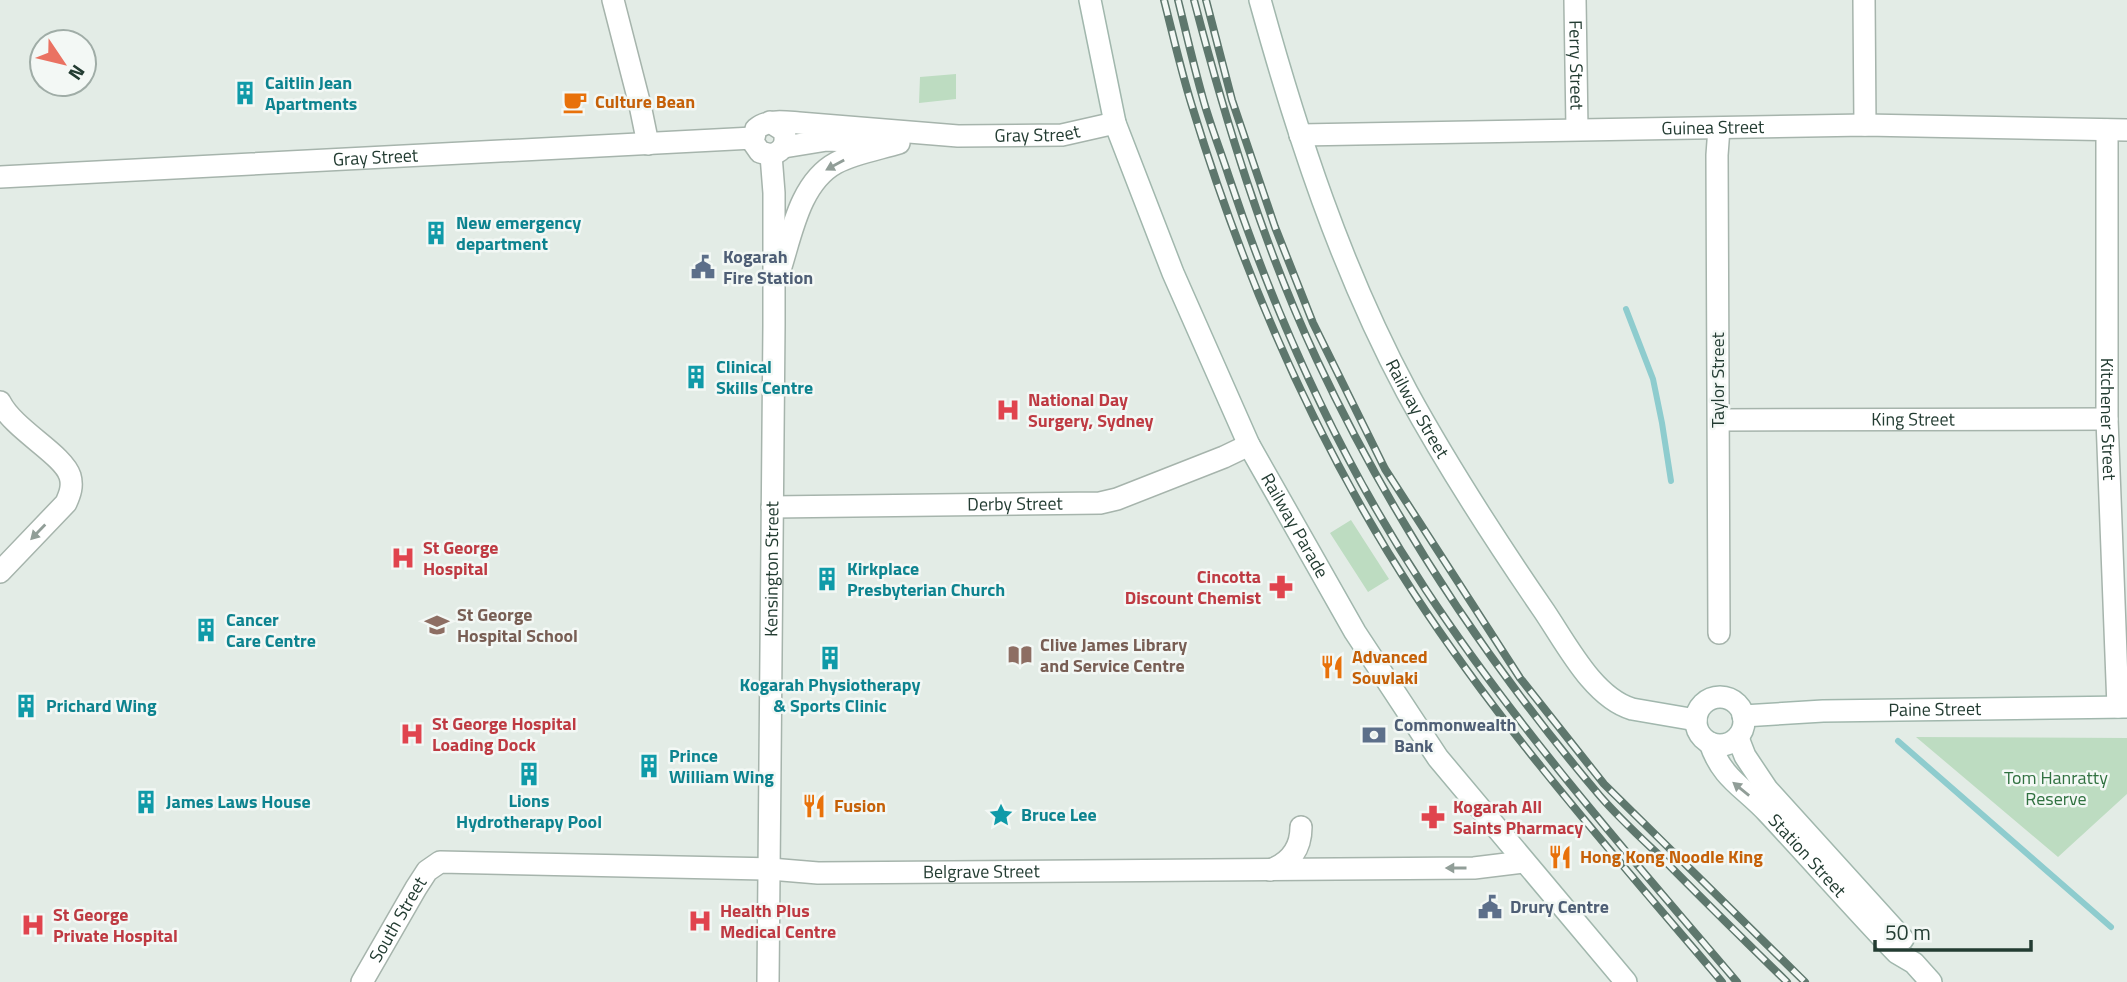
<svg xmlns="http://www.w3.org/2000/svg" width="2127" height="982" font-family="'Titillium Web',sans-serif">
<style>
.green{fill:#bddcc1}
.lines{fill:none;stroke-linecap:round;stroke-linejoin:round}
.stream{stroke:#8eccce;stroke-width:6}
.street-casing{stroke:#a6b4ac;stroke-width:24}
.secondary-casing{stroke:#a1b7ad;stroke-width:24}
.street{stroke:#fff;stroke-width:21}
.secondary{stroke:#fff;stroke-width:21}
.rail-casing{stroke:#5e776d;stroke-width:8}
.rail{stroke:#f3f8f5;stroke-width:5;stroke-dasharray:16;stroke-linecap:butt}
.oneway{fill:#919e98}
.labels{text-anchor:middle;stroke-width:5;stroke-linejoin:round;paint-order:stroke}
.street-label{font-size:18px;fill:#233c32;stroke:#f3f8f5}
.culture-label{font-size:18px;font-weight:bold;fill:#0d838f;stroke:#f3f8f5;text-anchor:start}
.food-label{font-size:18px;font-weight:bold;fill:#c56008;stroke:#f3f8f5;text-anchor:start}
.service-label{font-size:18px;font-weight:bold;fill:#4e5e75;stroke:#f3f8f5;text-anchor:start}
.health-label{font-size:18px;font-weight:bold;fill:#be3a42;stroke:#f3f8f5;text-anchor:start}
.education-label{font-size:18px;font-weight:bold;fill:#785e54;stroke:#f3f8f5;text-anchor:start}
.park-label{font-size:18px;fill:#307140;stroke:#f3f8f5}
</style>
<rect width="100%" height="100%" fill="#e3ece6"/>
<path class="green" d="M956 74V99L919 103 920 77Z
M1351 520 1389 579 1368 592 1330 533Z
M1916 737 2127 738V794L2058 857Z"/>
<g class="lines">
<path class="stream" d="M1626 309 1653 379 1662 423 1671 481
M1898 741 2111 927"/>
<g class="street-casing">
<g id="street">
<path d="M613 0 640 105 648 144"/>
<path id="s1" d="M1575 0 1577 129"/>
<path d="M1864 0 1865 125"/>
<path id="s2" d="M770 122 784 131C787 143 784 151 771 155L760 152 753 142 756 129C768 119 785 122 799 123L958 136 1062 135 1115 123"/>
<path id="s3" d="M2107 130V419L2118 707"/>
<path id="s4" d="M1300 135 1865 125 2127 130"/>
<path d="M784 147 827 140 872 142"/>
<path id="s5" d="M0 177 753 138"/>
<path d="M779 273C791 237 799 183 836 163 855 153 879 149 899 143"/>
<path d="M0 402C14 430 63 454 70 476 73 486 70 494 66 503L0 572"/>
<path id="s6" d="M1719 420 2107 419"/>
<path id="s7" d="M772 507 1100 503 1117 499 1224 457 1249 445"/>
<path d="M1719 633 1717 155 1719 128"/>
<path d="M1270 870C1290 863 1301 849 1301 827"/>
<path id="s8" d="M362 982 416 888 427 871 440 862 770 869 818 873 1474 868 1523 862"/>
<path id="s9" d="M768 982 774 325V193L771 155"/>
</g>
</g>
<g class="secondary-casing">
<g id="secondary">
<path id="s10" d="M1090 0 1115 123 1173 273 1249 445 1355 632 1438 758 1626 982"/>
<path id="s11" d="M1260 0C1297 134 1341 269 1407 392 1448 467 1494 538 1542 608 1565 641 1592 697 1632 709L1696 720"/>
<circle cx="1720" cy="721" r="24"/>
<path id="s12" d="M1743 716 1823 711 2127 707"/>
<path d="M1738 738 1745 756 1767 789 1903 939"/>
<path id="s13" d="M1710 743C1722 779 1744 787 1768 813 1811 859 1853 907 1897 953L1914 963 1931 982"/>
</g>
</g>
<use href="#street" class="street"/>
<use href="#secondary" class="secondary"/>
<g class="rail-casing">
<path id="rail" d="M1164 0C1173 35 1181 71 1192 106 1244 277 1317 445 1415 595 1505 733 1616 857 1722 982
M1178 0C1186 32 1193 63 1202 95 1209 122 1220 149 1229 177 1277 321 1342 463 1426 590 1518 729 1629 855 1737 982
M1194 0C1226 122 1263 245 1317 360 1391 517 1487 663 1600 796 1619 818 1641 838 1662 858 1703 900 1745 941 1787 982
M1206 0 1232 100 1275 227 1313 323 1385 469 1520 678 1604 784 1805 982"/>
</g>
<use href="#rail" class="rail"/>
</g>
<defs><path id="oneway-solid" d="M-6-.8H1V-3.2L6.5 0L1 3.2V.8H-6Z" transform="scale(1.75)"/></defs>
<g class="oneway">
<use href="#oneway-solid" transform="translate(835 165) rotate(151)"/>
<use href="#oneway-solid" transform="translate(38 532) rotate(134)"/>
<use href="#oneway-solid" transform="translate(1741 789) rotate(-141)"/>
<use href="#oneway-solid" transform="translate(1456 868) rotate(180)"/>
</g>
<defs>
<g id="building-bare" transform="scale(1.89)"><path d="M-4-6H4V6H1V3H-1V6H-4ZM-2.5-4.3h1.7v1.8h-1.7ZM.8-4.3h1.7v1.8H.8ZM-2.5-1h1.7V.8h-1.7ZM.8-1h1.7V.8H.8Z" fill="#0f9aa8" stroke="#f3f8f5" stroke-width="2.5" paint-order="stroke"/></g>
<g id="cafe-bare" transform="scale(1.89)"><path d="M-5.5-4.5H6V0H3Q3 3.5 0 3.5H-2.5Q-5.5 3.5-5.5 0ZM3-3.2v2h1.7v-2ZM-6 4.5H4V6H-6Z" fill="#e8710a" stroke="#f3f8f5" stroke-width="2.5" paint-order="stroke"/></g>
<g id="civic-bare" transform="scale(1.89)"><path d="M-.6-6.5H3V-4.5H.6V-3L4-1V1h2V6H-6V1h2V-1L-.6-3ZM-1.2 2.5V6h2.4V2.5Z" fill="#5c6f8a" stroke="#f3f8f5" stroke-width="2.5" paint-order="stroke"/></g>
<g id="hospital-bare" transform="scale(1.89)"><path d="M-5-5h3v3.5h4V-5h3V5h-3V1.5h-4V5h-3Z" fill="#e0444e" stroke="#f3f8f5" stroke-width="2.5" paint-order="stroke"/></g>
<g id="pharmacy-bare" transform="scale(1.89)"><path d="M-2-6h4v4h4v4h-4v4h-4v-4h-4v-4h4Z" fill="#e0444e" stroke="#f3f8f5" stroke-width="2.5" paint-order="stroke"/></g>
<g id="school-bare" transform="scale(1.89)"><path d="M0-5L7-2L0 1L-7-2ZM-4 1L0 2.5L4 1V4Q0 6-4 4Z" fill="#8d6e63" stroke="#f3f8f5" stroke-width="2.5" paint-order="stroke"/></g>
<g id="library-bare" transform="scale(1.89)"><path d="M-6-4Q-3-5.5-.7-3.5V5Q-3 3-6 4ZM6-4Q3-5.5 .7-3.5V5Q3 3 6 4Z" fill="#8d6e63" stroke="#f3f8f5" stroke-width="2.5" paint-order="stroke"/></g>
<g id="restaurant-bare" transform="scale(1.89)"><path d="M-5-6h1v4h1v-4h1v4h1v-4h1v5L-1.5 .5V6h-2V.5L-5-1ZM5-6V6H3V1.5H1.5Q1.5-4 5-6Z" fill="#e8710a" stroke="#f3f8f5" stroke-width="2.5" paint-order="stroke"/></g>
<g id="bank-bare" transform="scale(1.89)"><path d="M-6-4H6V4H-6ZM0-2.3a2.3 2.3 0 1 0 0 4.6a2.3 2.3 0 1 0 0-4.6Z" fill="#5c6f8a" stroke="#f3f8f5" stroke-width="2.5" paint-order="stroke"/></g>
<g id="sight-bare" transform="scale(1.89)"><path d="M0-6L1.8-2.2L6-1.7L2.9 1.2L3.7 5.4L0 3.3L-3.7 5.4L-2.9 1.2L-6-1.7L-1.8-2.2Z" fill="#0f9aa8" stroke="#f3f8f5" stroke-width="2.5" paint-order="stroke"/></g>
</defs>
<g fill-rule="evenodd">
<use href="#building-bare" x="245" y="93"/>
<use href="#cafe-bare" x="575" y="102"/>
<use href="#building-bare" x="436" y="233"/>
<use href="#civic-bare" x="703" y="267"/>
<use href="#building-bare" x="696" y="377"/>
<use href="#hospital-bare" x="1008" y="410"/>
<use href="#hospital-bare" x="403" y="558"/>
<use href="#building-bare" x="827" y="579"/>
<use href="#pharmacy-bare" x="1281" y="587"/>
<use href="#school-bare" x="437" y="625"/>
<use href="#building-bare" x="206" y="630"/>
<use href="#library-bare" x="1020" y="655"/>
<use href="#building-bare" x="830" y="658"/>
<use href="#restaurant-bare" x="1332" y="667"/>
<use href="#building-bare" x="26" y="706"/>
<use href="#hospital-bare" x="412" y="734"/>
<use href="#bank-bare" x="1374" y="735"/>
<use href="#building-bare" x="649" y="766"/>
<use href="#building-bare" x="529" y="774"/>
<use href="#building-bare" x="146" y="802"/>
<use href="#restaurant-bare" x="814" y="806"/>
<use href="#sight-bare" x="1001" y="815"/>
<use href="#pharmacy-bare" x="1433" y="817"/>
<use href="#restaurant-bare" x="1560" y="857"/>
<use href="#civic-bare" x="1490" y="907"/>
<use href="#hospital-bare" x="700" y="921"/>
<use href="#hospital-bare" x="33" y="925"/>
</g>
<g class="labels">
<g class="street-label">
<text dy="6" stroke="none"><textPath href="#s1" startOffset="65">Ferry Street</textPath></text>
<text dy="6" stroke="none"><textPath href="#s4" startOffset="413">Guinea Street</textPath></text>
<text dy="6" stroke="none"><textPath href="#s2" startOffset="368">Gray Street</textPath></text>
<text dy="6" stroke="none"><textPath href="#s5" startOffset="376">Gray Street</textPath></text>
<text transform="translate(1718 380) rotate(-90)" y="6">Taylor Street</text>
<text dy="6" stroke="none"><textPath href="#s11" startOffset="439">Railway Street</textPath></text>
<text dy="6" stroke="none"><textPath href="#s3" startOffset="289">Kitchener Street</textPath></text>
<text dy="6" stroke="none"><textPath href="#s6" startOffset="194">King Street</textPath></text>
<text dy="6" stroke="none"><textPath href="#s7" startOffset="243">Derby Street</textPath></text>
<text dy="6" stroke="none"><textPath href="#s10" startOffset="567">Railway Parade</textPath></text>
<text dy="6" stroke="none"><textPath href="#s9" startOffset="413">Kensington Street</textPath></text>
<text dy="6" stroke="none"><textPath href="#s12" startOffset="192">Paine Street</textPath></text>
<text dy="6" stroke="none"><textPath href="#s13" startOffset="150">Station Street</textPath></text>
<text dy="6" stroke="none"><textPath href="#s8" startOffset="686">Belgrave Street</textPath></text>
<text dy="6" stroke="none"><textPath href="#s8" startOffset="72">South Street</textPath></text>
</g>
<g class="culture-label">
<text x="265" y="89">Caitlin Jean<tspan x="265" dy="21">Apartments</tspan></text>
<text x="456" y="229">New emergency<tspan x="456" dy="21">department</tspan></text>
<text x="716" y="373">Clinical<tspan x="716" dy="21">Skills Centre</tspan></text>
<text x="847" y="575">Kirkplace<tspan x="847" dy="21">Presbyterian Church</tspan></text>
<text x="226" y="626">Cancer<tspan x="226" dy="21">Care Centre</tspan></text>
<text x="830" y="691" text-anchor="middle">Kogarah Physiotherapy<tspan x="830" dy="21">&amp; Sports Clinic</tspan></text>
<text x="46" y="712">Prichard Wing</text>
<text x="669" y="762">Prince<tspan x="669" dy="21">William Wing</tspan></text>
<text x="529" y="807" text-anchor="middle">Lions<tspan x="529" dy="21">Hydrotherapy Pool</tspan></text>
<text x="166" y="808">James Laws House</text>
<text x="1021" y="821">Bruce Lee</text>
</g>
<g class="food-label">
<text x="595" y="108">Culture Bean</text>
<text x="1352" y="663">Advanced<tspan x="1352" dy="21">Souvlaki</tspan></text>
<text x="834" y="812">Fusion</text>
<text x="1580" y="863">Hong Kong Noodle King</text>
</g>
<g class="service-label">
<text x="723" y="263">Kogarah<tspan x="723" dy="21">Fire Station</tspan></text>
<text x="1394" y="731">Commonwealth<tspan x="1394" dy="21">Bank</tspan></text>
<text x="1510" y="913">Drury Centre</text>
</g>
<g class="health-label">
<text x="1028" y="406">National Day<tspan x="1028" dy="21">Surgery, Sydney</tspan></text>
<text x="423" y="554">St George<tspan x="423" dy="21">Hospital</tspan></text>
<text x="1261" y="583" text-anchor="end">Cincotta<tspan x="1261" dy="21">Discount Chemist</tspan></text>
<text x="432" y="730">St George Hospital<tspan x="432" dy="21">Loading Dock</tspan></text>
<text x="1453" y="813">Kogarah All<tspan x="1453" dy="21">Saints Pharmacy</tspan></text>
<text x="720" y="917">Health Plus<tspan x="720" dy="21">Medical Centre</tspan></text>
<text x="53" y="921">St George<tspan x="53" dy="21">Private Hospital</tspan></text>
</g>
<g class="education-label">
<text x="457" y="621">St George<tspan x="457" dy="21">Hospital School</tspan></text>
<text x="1040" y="651">Clive James Library<tspan x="1040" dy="21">and Service Centre</tspan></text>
</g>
<g class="park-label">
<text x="2056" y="784">Tom Hanratty<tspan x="2056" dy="21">Reserve</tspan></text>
</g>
</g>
<g transform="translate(63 63) rotate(125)"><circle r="33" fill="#f3f8f5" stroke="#a0ada7" stroke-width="2"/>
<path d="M0-5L12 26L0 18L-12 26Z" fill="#ea7262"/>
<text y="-10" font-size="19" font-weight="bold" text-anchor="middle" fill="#233c32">N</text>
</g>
<path d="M1875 940v10h156v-10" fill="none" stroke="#233c32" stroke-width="3.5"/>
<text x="1885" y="940" font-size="21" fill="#233c32" stroke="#f3f8f5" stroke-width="5" paint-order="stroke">50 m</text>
</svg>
